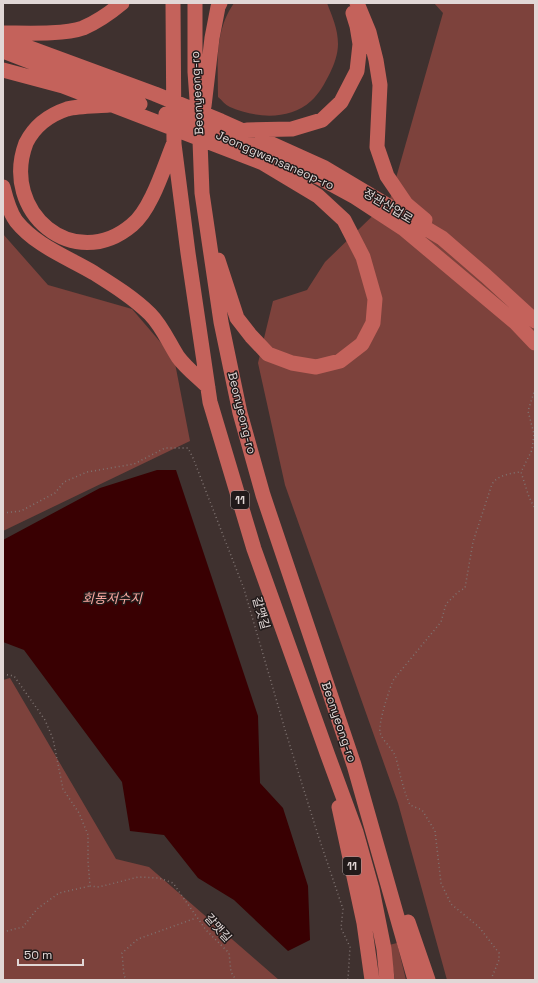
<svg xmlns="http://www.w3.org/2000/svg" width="538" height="983" font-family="'Space Grotesk','Noto Sans KR',sans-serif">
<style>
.green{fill:#7d423c}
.water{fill:#390002}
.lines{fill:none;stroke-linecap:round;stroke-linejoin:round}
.path{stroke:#7f7371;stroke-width:1.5;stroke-dasharray:1 3;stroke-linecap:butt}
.trunk{stroke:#c4625b;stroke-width:15}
.labels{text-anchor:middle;stroke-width:3;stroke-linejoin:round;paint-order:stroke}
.shield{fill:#211a1a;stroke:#a79e9e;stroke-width:1}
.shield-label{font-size:11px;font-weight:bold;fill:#e1d7d6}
.street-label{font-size:12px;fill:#e1d7d6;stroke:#211a1a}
.water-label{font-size:13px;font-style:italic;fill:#faa9a1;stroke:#211a1a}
</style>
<rect width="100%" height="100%" fill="#3f312f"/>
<path class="green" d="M234 3H327C332 16 338 29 338 44 338 54 334 65 330 73 325 83 319 94 311 101 289 121 255 118 230 107 225 105 222 100 218 97 218 64 214 32 234 3Z
M434 3H535V980H447L398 803 285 485 258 363 273 301 307 290 325 262 390 199 443 13Z
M3 234 48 285 132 309 174 358 190 441 3 531Z
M10 678 116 859 149 867 279 980H3V680Z
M397 943 406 980H395L389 945Z"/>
<path class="water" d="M157 470H176L258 716 260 783 283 808 308 886 310 940 288 951 234 900 198 878 164 835 130 831 122 782 24 650 3 642V540L100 488Z"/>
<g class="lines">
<path class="path" d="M535 389 528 411 534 434 532 450 521 472 529 497 535 509
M3 513 21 511 55 493 64 482 87 472 134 464 165 448H188L193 458 244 589 286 733 318 835 343 909 341 928 350 947 348 979 346 980
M3 674 14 676 45 720 53 739 63 789 79 813 88 835V861L90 886 99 887 138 877 159 878 173 883 206 930 229 953 231 972 236 980
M3 932 23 927 37 909 59 893 90 886
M128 980 124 976 122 953 138 939 196 918
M492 980V977L499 960V953L479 927 451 904 441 883 435 831 422 810 410 805C403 789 400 774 396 758 393 748 382 741 380 732 378 724 390 686 394 679L441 622 446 604 458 592 465 588 473 542 492 484C498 475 511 473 521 472"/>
<path class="trunk" d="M173 3 174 144 188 253 210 402 254 549 327 753 356 832 372 889 384 949 387 980
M195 3V72L200 141 202 193 221 322 240 413 263 495 354 765 415 980
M357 3 369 32 376 60 380 85 377 147 387 176 406 204 425 220
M3 33C25 33 63 35 83 28 97 22 110 13 122 3
M3 38 155 94 221 121 323 167 442 238 486 276 535 321
M3 51 140 104
M3 70 63 86 263 163 318 196 344 220 363 257 375 299 373 323 362 344 340 361 316 367 292 363 268 354 251 336 237 318 218 260
M109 105C97 106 77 106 67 109 49 115 34 127 26 143 0 212 74 274 132 225 151 210 164 167 173 145
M204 106 212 38 218 7 220 3
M166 114 276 158 320 178 355 197 404 229 516 323 535 343
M247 130 292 129 322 120 341 102 357 71 360 44 357 26 353 13
M3 187C6 199 9 211 16 221 36 246 67 257 94 273 113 285 134 298 150 314 162 326 169 343 178 357 186 368 198 377 208 387
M339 807 364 923 372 980
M408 922 428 980"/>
</g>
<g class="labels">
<g class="shield">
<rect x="231" y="491" width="18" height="18" rx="3"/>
<rect x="343" y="857" width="18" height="18" rx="3"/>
</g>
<g class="shield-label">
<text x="240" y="504">11</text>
<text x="352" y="870">11</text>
</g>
<g class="street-label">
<text transform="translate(197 93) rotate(-93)" y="4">Beonyeong-ro</text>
<text transform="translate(275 160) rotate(24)" y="4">Jeonggwansaneop-ro</text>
<text transform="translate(388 206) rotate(31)" y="4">정관산업로</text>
<text transform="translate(242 413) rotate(76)" y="4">Beonyeong-ro</text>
<text transform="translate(261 613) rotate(74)" y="4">갈맷길</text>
<text transform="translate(339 722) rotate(71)" y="4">Beonyeong-ro</text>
<text transform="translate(218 928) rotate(48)" y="4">갈맷길</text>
</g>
<g class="water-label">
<text x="112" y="603">회동저수지</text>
</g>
</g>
<rect width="538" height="983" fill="none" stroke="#e1d7d6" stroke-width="8"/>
<path d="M18 959v6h65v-6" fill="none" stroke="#e1d7d6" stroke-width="2"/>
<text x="24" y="959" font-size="12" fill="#e1d7d6" stroke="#211a1a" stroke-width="3" paint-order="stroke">50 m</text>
</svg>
